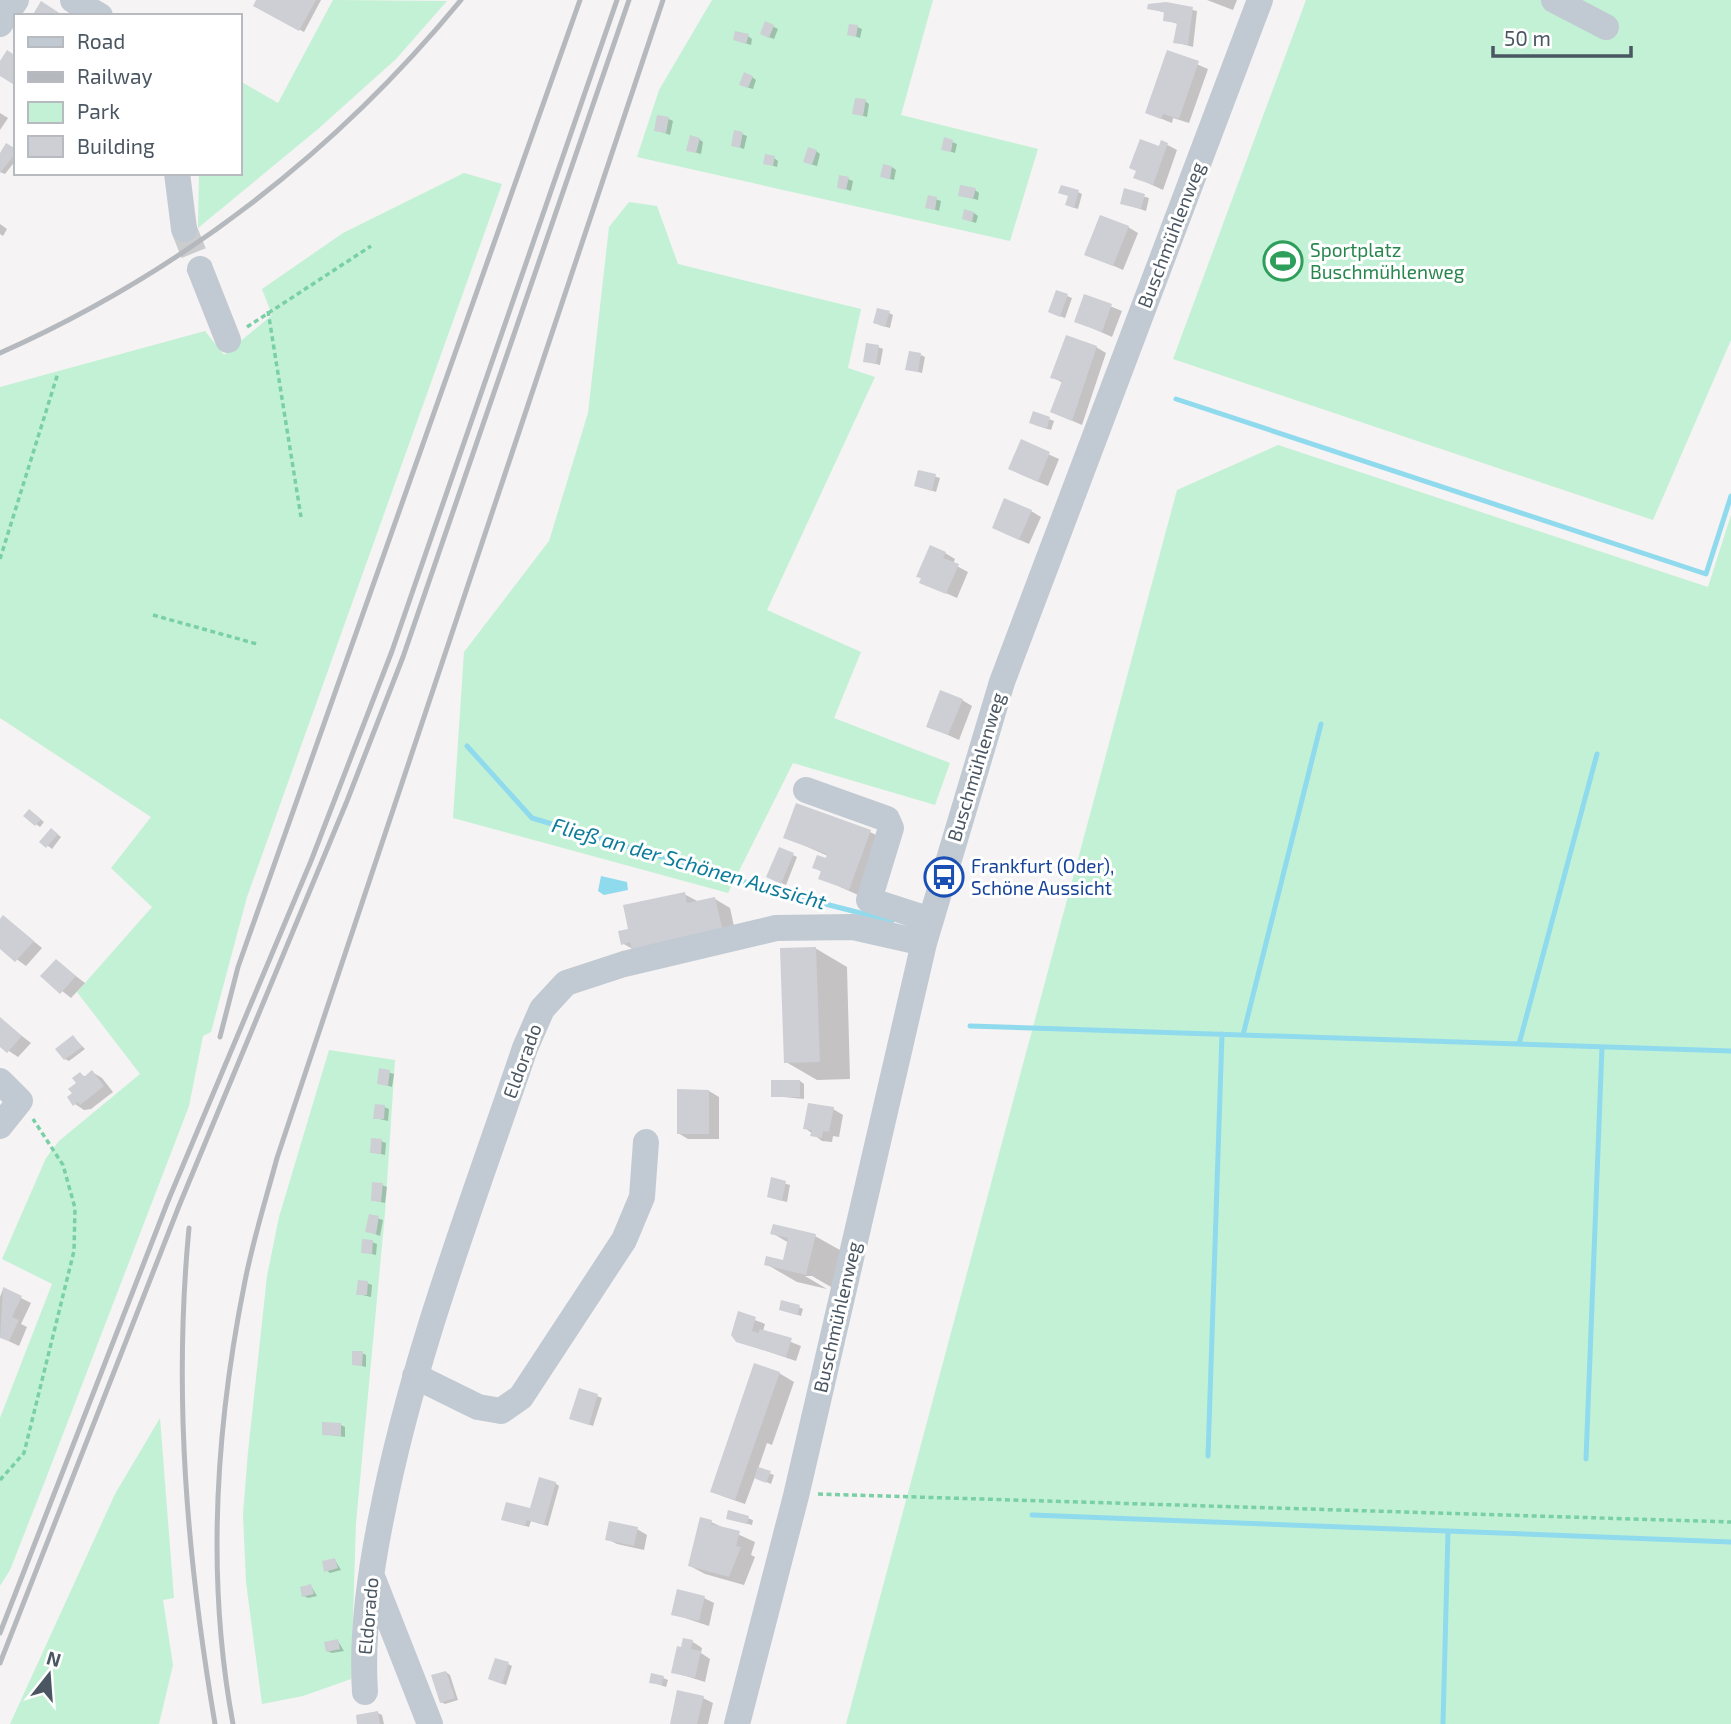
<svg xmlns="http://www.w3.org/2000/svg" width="1731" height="1724" font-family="'Exo 2',sans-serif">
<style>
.green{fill:#c3f1d5}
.water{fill:#90daee}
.shadow{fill:#0003}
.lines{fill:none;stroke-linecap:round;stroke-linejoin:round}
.stream{stroke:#90daee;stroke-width:5}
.building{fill:#cdcfd5}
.minor-tunnel{stroke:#caccce;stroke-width:26;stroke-dasharray:26 13;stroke-linecap:butt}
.path{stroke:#7ad0a6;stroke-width:3.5;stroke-dasharray:5 3.5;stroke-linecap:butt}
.minor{stroke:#c1cad2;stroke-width:26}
.rail{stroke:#b5b8bd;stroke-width:5}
.labels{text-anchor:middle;stroke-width:6;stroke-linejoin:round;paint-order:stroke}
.street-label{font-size:19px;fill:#4a5661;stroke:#fff}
.leisure-label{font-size:19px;fill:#27864d;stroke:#fff;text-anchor:start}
.transit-label{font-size:19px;fill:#164399;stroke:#fff;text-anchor:start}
.water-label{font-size:21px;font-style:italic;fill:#0c7c9b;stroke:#fff}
</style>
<rect width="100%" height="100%" fill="#f5f3f3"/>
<path class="green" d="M333 0 447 1 396 59 318 129 198 228 199 173H240V81L278 103Z
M712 0H933L901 115 1038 149 1010 241 637 157 659 90Z
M1306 0H1731V340L1653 520 1173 359Z
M464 173 502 184 247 897 211 1032 203 1036 189 1106 45 1481 10 1570 0 1586V1418L52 1284 2 1259 46 1158 59 1141 140 1074 77 992 152 907 111 868 151 817 0 718V387L205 331 224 355 272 315 262 289 343 233Z
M629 202 657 206 678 264 861 309 848 368 875 377 767 610 861 652 834 718 950 763 935 805 793 763 728 893 453 818 464 652 549 541 588 413 609 227Z
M1278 445 1708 587 1731 515V1724H846L1177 490Z
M329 1050 395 1060 385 1213 356 1523 351 1679 303 1696 262 1704 246 1582 243 1514 248 1452 267 1276 279 1217Z
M160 1418 174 1598 163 1600 173 1665 159 1724H10L115 1494Z"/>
<path class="water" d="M601 876 627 882 628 890 604 895 598 891Z"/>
<path class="shadow" d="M258 0H321L304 32 255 6Z
M1207 0H1237L1233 10Z
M1166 4 1197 11 1193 47 1175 42 1178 24 1165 20 1166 13 1149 8Z
M766 23 778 29 774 39 766 36Z
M857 27 862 29 860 38 849 34Z
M748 36 752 39 751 45 739 41Z
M1168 52 1208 69 1189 123 1173 118 1172 123 1147 113Z
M752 77 756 80 753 89 746 87Z
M865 101 869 104 867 117 854 113Z
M0 113 8 118 0 130Z
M669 119 673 121 670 135 656 130Z
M742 134 747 136 744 149 733 145Z
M699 139 703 142 701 154 688 150Z
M945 139 957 144 955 153 943 149Z
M1162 142 1177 150 1163 190 1135 177Z
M16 151V160L5 174 0 172V153Z
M816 151 820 154 817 166 810 164Z
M774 158 778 161 777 167 765 163Z
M892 167 896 170 894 180 886 178Z
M848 179 853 181 851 191 839 187Z
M975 190 979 193 978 200 960 195Z
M1125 191 1149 198 1146 211 1122 203Z
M1078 192 1082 194 1078 209 1072 207 1070 196 1060 193Z
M929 197 941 201 939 211 927 207Z
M974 213 978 216 976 223 964 219Z
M0 224 7 229 3 236 0 234Z
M1128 227 1138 233 1123 270 1087 254Z
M1067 296 1072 298 1065 318 1054 314Z
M1085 296 1122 311 1112 337 1076 321Z
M889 313 893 315 890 328 879 325Z
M878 347 883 349 880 365 865 361Z
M1096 347 1106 353 1082 425 1052 412 1063 383 1052 377Z
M921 355 925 357 922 373 907 369Z
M1034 413 1054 421 1051 430 1035 425Z
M1021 442 1059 459 1048 486 1020 474Z
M919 472 940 478 936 492 916 485Z
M1031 511 1041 517 1029 544 1004 533Z
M945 553 955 559 953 564 968 572 957 598 921 582Z
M962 700 972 706 959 740 928 726Z
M33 813 44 822 40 827 36 824Z
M55 832 61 837 52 849 42 841Z
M870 832 886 840 865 898 820 878 822 872 815 868 828 856 785 837Z
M793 855 797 857 786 885 773 879Z
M684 894 699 902 715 899 730 908 737 940 649 958 622 943 630 930Z
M4 917 42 948 26 966 0 947V921Z
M815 948 847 967 850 1079 817 1080 786 1062Z
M56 961 85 983 71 998 43 976Z
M1 1020 31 1043 18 1057 0 1045Z
M73 1037 85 1049 69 1061 65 1059Z
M381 1070 394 1074 392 1087 379 1083Z
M92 1072 102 1078 113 1092 91 1109 84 1110 75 1104 78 1083 80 1074 86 1077Z
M800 1081 804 1084V1099L773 1096Z
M709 1091 719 1097V1139H688L678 1133Z
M384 1107 389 1109 388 1121 375 1118Z
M833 1109 843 1115 839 1137 833 1136 832 1142 822 1141 805 1128Z
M381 1141 386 1143 385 1155 372 1152Z
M772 1180 790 1185 787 1202 769 1197Z
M382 1185 387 1187 385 1203 372 1200Z
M370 1216 383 1220 380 1236 367 1231Z
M772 1233 815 1236 847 1254 838 1291 812 1276H805L827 1289 797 1282 766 1264 784 1262 789 1243Z
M372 1242 377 1244 376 1255 363 1252Z
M367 1283 372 1285 371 1297 358 1294Z
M3 1289 31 1303 21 1324 27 1327 19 1346 0 1337V1297Z
M799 1307 803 1309 801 1316 781 1309Z
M739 1314 765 1324 763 1331 801 1346 796 1361 737 1341Z
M362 1353 366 1355V1367L354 1364Z
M779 1373 794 1382 772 1445 767 1443 758 1469 774 1475 771 1484 755 1477 745 1504 722 1496 712 1491Z
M597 1396 602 1398 593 1426 576 1420Z
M341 1425 345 1427V1437L324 1434Z
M555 1483 559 1486 548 1526 531 1521 529 1527 507 1521 531 1510Z
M730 1512 753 1520 752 1525 732 1520Z
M711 1522 755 1542 751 1555 755 1557 744 1585 705 1574 690 1566Z
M637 1529 647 1535 644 1550 617 1544 607 1539Z
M335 1560 341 1570 330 1573 326 1570Z
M311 1586 317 1596 308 1598 304 1596Z
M704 1598 714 1603 709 1626 673 1614Z
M338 1641 344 1651 332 1653 327 1651Z
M693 1642 702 1648 701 1653 710 1659 705 1682 673 1672 683 1649Z
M508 1664 512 1666 506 1685 495 1681Z
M446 1672 450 1675 458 1700 445 1704 441 1702Z
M663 1678 668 1680 666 1687 651 1682Z
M703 1698 713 1703 708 1724H671Z
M378 1713 382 1715 384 1724H359Z"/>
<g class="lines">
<path class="stream" d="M1176 399 1706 574 1731 496
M467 746 532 818 782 893 892 921
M970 1026 1731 1051
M1243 1035 1321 724
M1519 1044 1597 754
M1208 1456 1222 1034
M1586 1459 1602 1047
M1032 1515 1731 1542
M1443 1724 1448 1531"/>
</g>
<path class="building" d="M256 0H316L299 31 253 6Z
M41 1 64 16H32Z
M1166 2 1193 7 1188 45 1173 43 1177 23 1163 21 1164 12 1147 9 1148 4Z
M765 21 774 25 769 38 760 34Z
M849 24 858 25 856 37 847 35Z
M735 31 749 34 746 44 733 40Z
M7 50 16 56V86L0 76V61Z
M1167 50 1199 61 1179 119 1163 114 1161 119 1145 113Z
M744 72 753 76 748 88 739 85Z
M855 98 866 99 863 116 852 114Z
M657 115 669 117 666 133 654 131Z
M734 130 743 132 740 148 731 146Z
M690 135 700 138 696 153 686 151Z
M944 137 953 140 951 152 941 150Z
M1140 139 1159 146 1161 140 1168 143 1153 185 1133 178 1136 171 1129 168Z
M6 143 16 149V153L0 173V153Z
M808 147 817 150 812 165 803 162Z
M765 154 775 156 773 166 763 164Z
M883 164 892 166 890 179 880 177Z
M839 175 849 177 846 190 837 188Z
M960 185 976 188 973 199 958 196Z
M1061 185 1079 190 1074 208 1065 205 1068 196 1058 193Z
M1124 188 1145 194 1141 209 1120 204Z
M928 195 937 197 935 210 925 208Z
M964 209 974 212 972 222 962 219Z
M1100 215 1129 226 1113 266 1084 255Z
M1056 290 1068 294 1060 317 1048 312Z
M1084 294 1112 304 1102 332 1074 322Z
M877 308 890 311 885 327 873 323Z
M1066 335 1097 346 1072 421 1050 412 1062 381 1050 378Z
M866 343 879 345 876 364 863 362Z
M909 351 921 353 918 372 905 370Z
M1033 411 1050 417 1047 429 1029 423Z
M1021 439 1050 452 1038 482 1008 469Z
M918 470 936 474 932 491 914 486Z
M1004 498 1032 510 1019 540 992 528Z
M930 545 946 552 943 558 959 564 946 594 919 583 921 578 916 577Z
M940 690 963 699 948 735 926 727Z
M796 803 871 830 849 890 818 879 821 871 812 868 817 855 826 858 827 854 783 838Z
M29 809 41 819 35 826 23 816Z
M51 828 58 834 46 848 39 842Z
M779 847 794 853 781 884 766 877Z
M685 892 687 903 715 897 723 932 632 951 630 942 621 945 618 931 628 929 623 905Z
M3 915 34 941 15 962 0 949V919Z
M816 947 820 1062 784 1063 780 948Z
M56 959 76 976 60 994 40 976Z
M0 1017 22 1036 7 1053 0 1047Z
M73 1035 82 1047 64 1060 55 1049Z
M379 1068 390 1070 388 1086 377 1084Z
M92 1070 104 1086 80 1105 78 1102 73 1106 67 1097 72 1093 68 1089 76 1083 72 1078 80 1072 84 1077Z
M771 1080H800V1097H771Z
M677 1089 709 1090V1134H677Z
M808 1103 834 1107 829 1132 823 1131 822 1138 810 1136 812 1130 803 1129Z
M375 1104 385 1105 384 1119H373Z
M371 1138 382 1139 381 1154 370 1153Z
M771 1177 786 1181 782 1201 767 1197Z
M372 1182 383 1183 381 1202 371 1201Z
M369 1214 379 1216 376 1234 365 1232Z
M773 1224 816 1234 806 1275 764 1265 766 1256 783 1260 788 1238 770 1234Z
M362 1239 373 1240 372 1254 361 1253Z
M358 1280 368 1281 367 1295H356Z
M3 1287 22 1296 12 1317 19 1320 9 1341 0 1338Z
M781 1300 800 1305 797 1315 779 1310Z
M738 1311 756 1317 752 1331 758 1333 760 1329 792 1338 786 1357 736 1342 731 1335Z
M352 1351H363L362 1366 352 1365Z
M754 1363 780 1372 735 1500 710 1492Z
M579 1388 598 1394 589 1425 569 1419Z
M322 1422 341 1423V1436L322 1435Z
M758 1467 771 1471 766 1483 754 1478Z
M539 1477 556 1482 544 1525 527 1520 525 1526 501 1520 506 1502 530 1508Z
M728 1510 749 1516 747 1524 726 1519Z
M700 1517 712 1520 711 1524 740 1531 736 1546 741 1547 729 1577 688 1566Z
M609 1521 638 1527 634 1546 605 1540Z
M335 1558 338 1568 324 1572 322 1561Z
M311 1584 314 1594 302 1597 300 1587Z
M677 1589 705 1596 699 1621 671 1615Z
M683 1638 693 1640 691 1649 701 1651 695 1678 671 1673 677 1646 681 1647Z
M338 1639 340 1649 326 1652 324 1642Z
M495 1658 509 1662 502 1684 488 1679Z
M446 1671 455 1698 440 1703 431 1675Z
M651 1673 664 1676 662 1685 649 1683Z
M677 1690 704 1696 697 1724H670Z
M378 1711 380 1724H357L356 1715Z"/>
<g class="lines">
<path class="minor-tunnel" d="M184 229 200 269"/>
<path class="path" d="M268 311 301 517
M247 327 371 246
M0 559 58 373
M153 615 257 644
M0 1480 24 1453 74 1251 75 1208 63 1165 33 1119
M818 1494 1731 1522"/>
<path class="minor" d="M73 0 100 16
M1554 0 1606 27
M0 24 16 0
M177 173 184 229
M200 269 228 340
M806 790 887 819 891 828 869 900 931 920
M0 1081 20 1101 0 1126
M415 1376 478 1407 501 1411 521 1397 624 1240 642 1197 646 1142
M373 1579 430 1724
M365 1692C361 1633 370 1572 382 1514 413 1355 473 1202 525 1048L542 1009 566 983 624 964 776 928 853 927 924 943
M737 1724 796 1496 924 943 1002 682 1260 0"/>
<path class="rail" d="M0 353C180 273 336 152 461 0
M220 1037 238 967 580 0
M189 1228C173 1395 187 1559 215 1724
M0 1633 168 1201 311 861 392 651 617 0
M0 1663 179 1206 347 801 403 657 629 0
M233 1724C206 1579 216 1425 245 1281 253 1240 266 1199 277 1158L663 0"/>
</g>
<defs>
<g id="stadium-ring" transform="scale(2.0125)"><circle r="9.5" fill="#fff" stroke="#2e9e5b" stroke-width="1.5"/><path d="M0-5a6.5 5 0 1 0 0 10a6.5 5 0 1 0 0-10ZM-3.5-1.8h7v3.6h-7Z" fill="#2e9e5b"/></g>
<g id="bus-ring" transform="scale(2.0125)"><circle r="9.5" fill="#fff" stroke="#1a4fb4" stroke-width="1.5"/><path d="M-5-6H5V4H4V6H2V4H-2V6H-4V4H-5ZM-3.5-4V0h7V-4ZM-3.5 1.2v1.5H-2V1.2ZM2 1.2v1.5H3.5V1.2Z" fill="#1a4fb4"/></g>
</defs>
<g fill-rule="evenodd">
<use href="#stadium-ring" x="1283" y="261"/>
<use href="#bus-ring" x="944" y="877"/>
</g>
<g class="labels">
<g class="street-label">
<text transform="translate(1171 235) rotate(-69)" y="7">Buschmühlenweg</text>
<text transform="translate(976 767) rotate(-73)" y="7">Buschmühlenweg</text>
<text transform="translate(522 1061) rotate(-70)" y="7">Eldorado</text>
<text transform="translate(837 1317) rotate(-77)" y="7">Buschmühlenweg</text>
<text transform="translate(368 1616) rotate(-85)" y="7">Eldorado</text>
</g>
<g class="leisure-label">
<text x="1310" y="257">Sportplatz<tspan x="1310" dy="22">Buschmühlenweg</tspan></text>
</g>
<g class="transit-label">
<text x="971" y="873">Frankfurt (Oder),<tspan x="971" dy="22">Schöne Aussicht</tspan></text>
</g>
<g class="water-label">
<text transform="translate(689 864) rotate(16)" y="7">Fließ an der Schönen Aussicht</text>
</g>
</g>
<rect x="14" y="14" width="228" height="161" fill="#ffffff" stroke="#b7bbc0" stroke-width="2"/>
<rect x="28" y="37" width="35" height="10" fill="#c1cad2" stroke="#b7bbc0" stroke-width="2"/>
<text x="77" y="49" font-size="21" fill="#4a5661">Road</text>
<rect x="28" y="72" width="35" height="10" fill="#b5b8bd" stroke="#b7bbc0" stroke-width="2"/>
<text x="77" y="84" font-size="21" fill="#4a5661">Railway</text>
<rect x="28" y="102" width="35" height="21" fill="#c3f1d5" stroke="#b7bbc0" stroke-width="2"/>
<text x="77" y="119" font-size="21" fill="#4a5661">Park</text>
<rect x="28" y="136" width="35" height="21" fill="#cdcfd5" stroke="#b7bbc0" stroke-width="2"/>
<text x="77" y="154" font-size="21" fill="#4a5661">Building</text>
<g transform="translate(49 1675) rotate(17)" stroke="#ffffff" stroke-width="5" paint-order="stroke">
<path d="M0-5L12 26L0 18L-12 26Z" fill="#4a5661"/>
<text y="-10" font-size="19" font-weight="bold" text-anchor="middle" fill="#4a5661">N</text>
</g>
<path d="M1493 46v10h138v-10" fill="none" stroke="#4a5661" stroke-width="3.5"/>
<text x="1504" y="46" font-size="21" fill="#4a5661" stroke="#ffffff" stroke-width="5" paint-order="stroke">50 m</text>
</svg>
